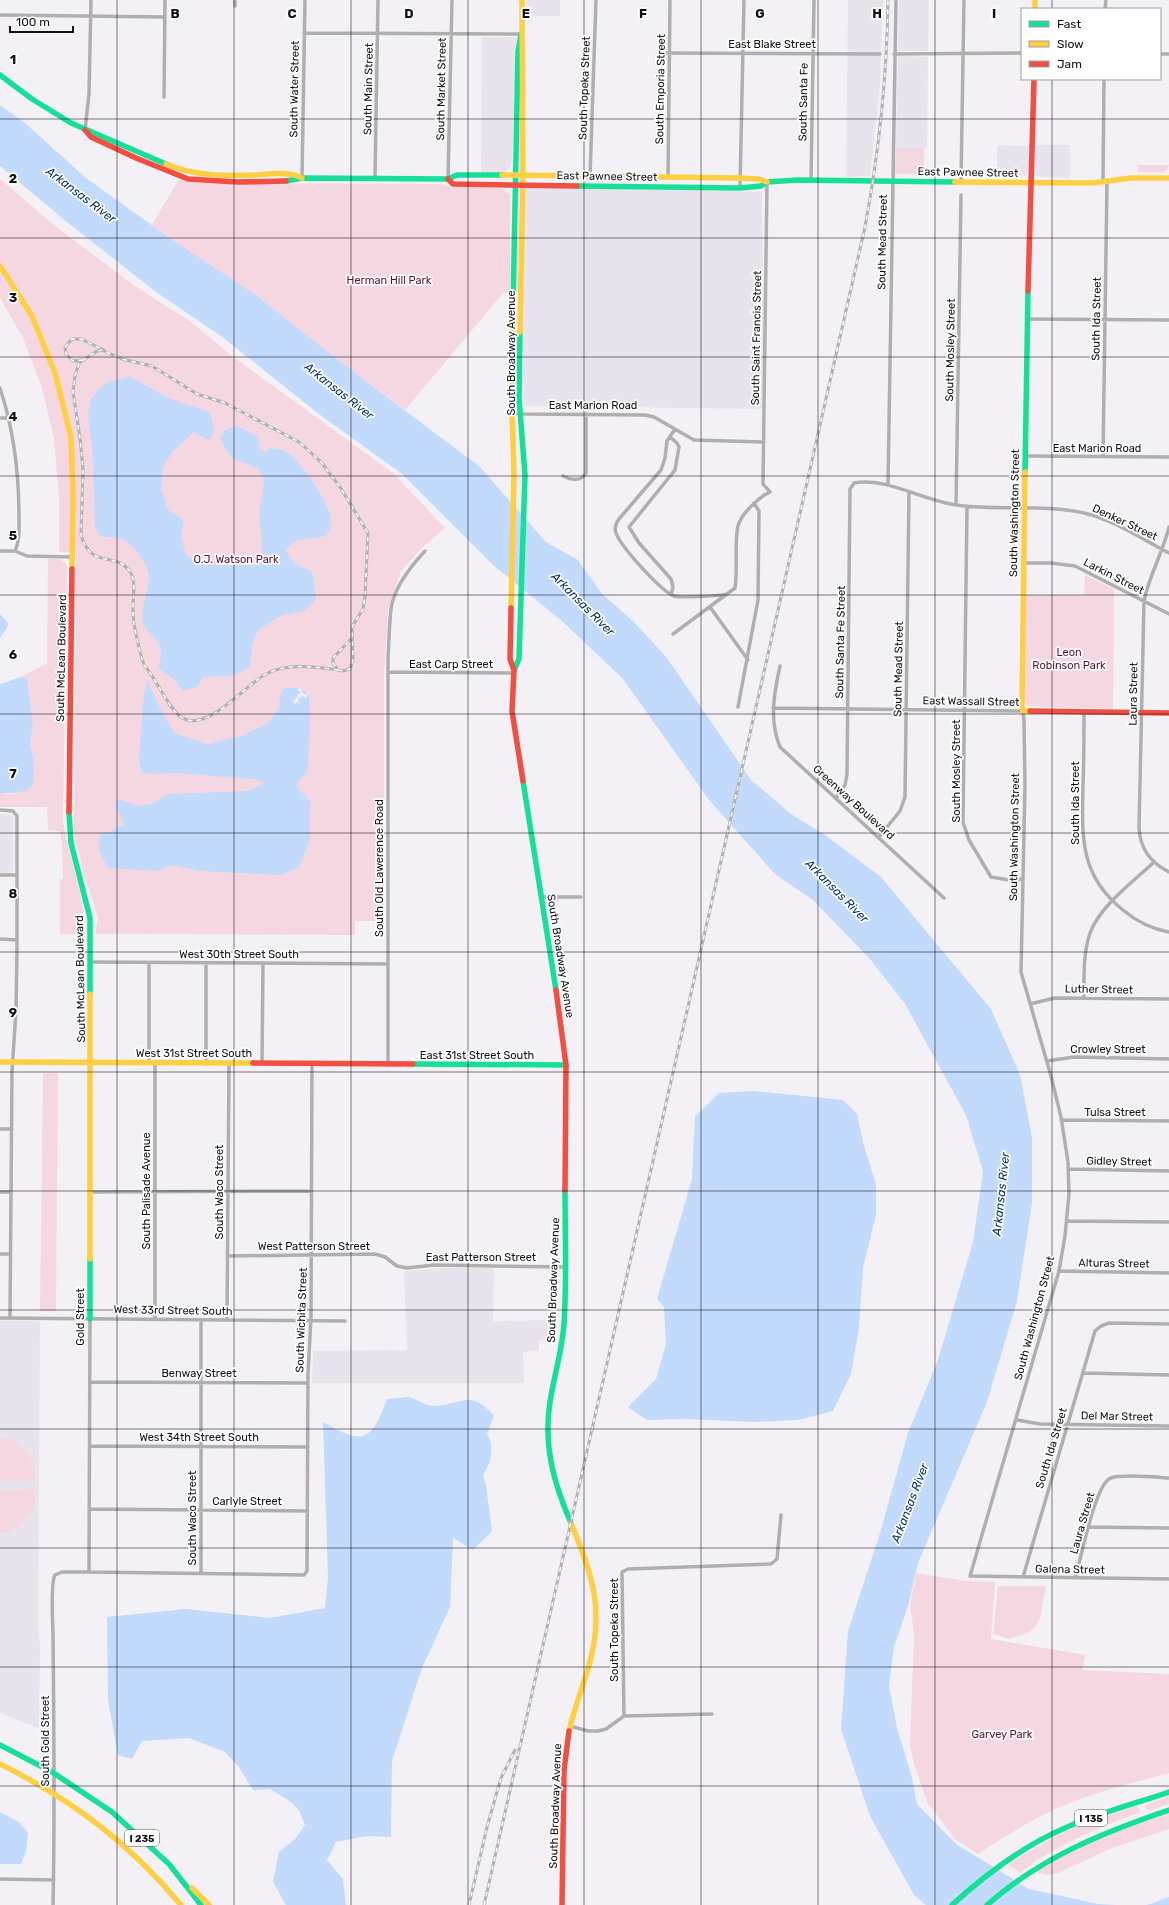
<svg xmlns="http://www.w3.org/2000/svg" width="1169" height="1905" font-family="Rubik,sans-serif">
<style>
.built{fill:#e8e3ed}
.green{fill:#f5d7e1}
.water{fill:#c2dafc}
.pier{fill:#f4f1f6}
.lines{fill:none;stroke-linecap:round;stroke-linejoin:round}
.street{stroke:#afafb0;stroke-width:3.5}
.fast{stroke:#16e098;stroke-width:5.5}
.slow{stroke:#ffcf43;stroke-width:5.5}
.jam{stroke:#f24e42;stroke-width:5.5}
.rail-casing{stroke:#b1b0b2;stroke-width:3}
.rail{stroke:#fff;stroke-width:1.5;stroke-dasharray:4.5;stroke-linecap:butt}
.grid{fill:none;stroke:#111012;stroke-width:1;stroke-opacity:0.55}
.labels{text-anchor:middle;stroke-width:3.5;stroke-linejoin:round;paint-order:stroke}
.shield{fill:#fff;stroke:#585859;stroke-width:1}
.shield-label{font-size:10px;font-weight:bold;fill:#111012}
.street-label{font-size:11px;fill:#111012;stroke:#fff}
.park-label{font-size:11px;fill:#5c1531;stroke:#fff}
.water-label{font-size:12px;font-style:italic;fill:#033469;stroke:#fff}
.grid-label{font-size:13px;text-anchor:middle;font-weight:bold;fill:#111012;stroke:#fff;stroke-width:3.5;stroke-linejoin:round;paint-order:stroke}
</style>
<rect width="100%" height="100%" fill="#f4f1f6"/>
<path class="built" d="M526 0H560V16H526Z
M848 0H883L880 85 870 176 846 177Z
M899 0H929L928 51H898Z
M482 37H514L517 39 512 160 510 168 505 172 481 173Z
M898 56 928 57 927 148H896Z
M997 145 1029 146V168L1027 175 1022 177 997 178Z
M1036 145H1070V178L1042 177 1037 176 1035 170Z
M522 185 762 192 764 409 524 406Z
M0 814 13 815V871L11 873H0Z
M444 1268H494L493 1321 550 1320 551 1341 539 1340V1351L523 1352 524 1383H312L313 1351 407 1350 404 1271Z
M0 1321H40L38 1625 40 1646 39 1728 0 1713Z"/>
<path class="green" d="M896 148H924V174H895Z
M1138 165H1169L1167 170 1164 172H1138Z
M0 179 59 229 132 284 191 322 232 356 394 474 445 528 421 549 401 571 388 609 384 677V921H355V935L95 934 98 918 83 870 74 833 76 553 59 552V497L54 439 42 388 23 338 0 298Z
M179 179 196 183 439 184 455 187 501 188 510 194V292L503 293 405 410 152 225Z
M48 559C56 559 62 558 67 565L63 818C67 857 86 895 85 935L60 934V879H63L62 844 60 831 48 830 47 807H0V794H10L33 757 30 743 33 723 27 678 21 677 47 663Z
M1085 575 1114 589 1113 709 1027 706 1024 700 1026 595H1084Z
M43 1073H58L56 1311H40Z
M0 1437C22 1441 35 1456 35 1479L0 1480Z
M37 1489C35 1512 25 1530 0 1534V1490Z
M916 1573 965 1581 995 1582 991 1639 1086 1655 1082 1670 1169 1674V1773C1129 1784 1087 1794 1049 1812 1024 1824 1001 1839 978 1854L956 1840 927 1802 914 1764 910 1745 914 1633 910 1605Z
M998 1586H1046L1040 1619 1036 1626 1028 1633 1010 1639 993 1634Z
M1169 1796V1804L1149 1811 1145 1808V1805Z
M1136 1806 1140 1808 1139 1813C1097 1828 1055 1845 1020 1873L1008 1864 1056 1836 1077 1826Z
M1169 1814V1829L1112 1848 1058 1873 1048 1875 1036 1872C1076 1844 1123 1829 1169 1814Z"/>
<path class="water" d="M0 105 25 123 86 178 174 241 254 294 360 377 479 466 546 542 578 560 602 594 634 622 667 658 751 780 791 814 825 835 881 877 991 1009 1020 1075 1032 1137V1203L1017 1301 987 1402 918 1563 908 1606 894 1647 889 1686 897 1728 911 1774 917 1804 956 1844 1029 1889 1098 1904 1116 1905H926L914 1895 870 1816 841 1729 848 1631 880 1533 908 1433 938 1360 973 1242 983 1171 966 1115 905 1004 870 959 813 900 775 874 709 800 623 679 563 622 493 565 402 474 319 414 221 336 156 292 67 222 0 166Z
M131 377 168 398 209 412C213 422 216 428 211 439H205L194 432 173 451 163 467 161 488 168 510 184 520 181 536 186 555 201 564 259 565 262 548 259 511 263 491 264 478 257 468 232 458 225 448 220 437 225 430 236 426 259 437V449L266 452 270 448C274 449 279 449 283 450 298 456 334 507 331 525 331 528 328 533 326 536L295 541 286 549C291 562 299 568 312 571L316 599 305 611 280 616 258 630 252 645 250 667 232 676 203 677 197 687 183 691 175 680 158 668C160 661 163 651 159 644 155 635 142 629 142 619 141 606 149 590 149 576 148 565 135 546 125 541 118 537 109 537 101 536L95 529 93 457 88 416 91 399 98 390 108 382Z
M0 614 8 623 7 628 0 638Z
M21 677 27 678 33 723 30 743 33 757 34 773 33 785 26 791 0 794V684Z
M147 680 162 712 174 733 207 744 241 736 267 724 279 708 280 695 286 687 302 689 309 695 310 713 308 769 296 786 311 802 309 815 310 840 299 867 281 875 199 871 173 865 157 871 109 868C101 858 97 848 100 835L114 830 124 824 115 806 117 799 141 806 152 804 168 794 249 791 264 783 255 779 236 778 177 773 156 774 142 772 139 761 143 703Z
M754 1091 843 1100 857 1114 863 1142 876 1185V1214L863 1268 859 1328 851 1374 833 1411 798 1420 754 1422 685 1419 647 1420 628 1407 656 1379 666 1344 664 1307 657 1299 692 1179 695 1117 719 1093Z
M409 1397C416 1399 425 1405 432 1406 462 1406 469 1387 494 1416L487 1434C495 1446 491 1464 483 1475L486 1485 492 1531 473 1550 453 1538 450 1607 422 1668 392 1761 391 1837 367 1836 336 1842 327 1860 343 1879 346 1905H286L273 1882 279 1852 295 1839 305 1825 299 1810 291 1802 270 1789 253 1790 239 1767 225 1752 189 1738 142 1741 132 1759 118 1755 108 1700 107 1617 186 1609 270 1618 325 1608 328 1577 323 1422C363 1445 371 1443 387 1399Z
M0 1812 19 1822 28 1833 26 1851 21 1864H0Z
M1169 1897V1905H1147Z"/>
<path class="pier" d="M302 687 301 691 305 695 309 693 306 698 301 695 302 700 300 697 298 699 300 702 297 700 299 704 295 701 297 705 290 699 294 701 296 699 293 696 296 698 298 696 296 693 299 695 301 693 297 690Z"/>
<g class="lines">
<path class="street" d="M235 6V0
M1105 9 1106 0
M0 15 165 17
M304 33 521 34
M663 53 880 54
M894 54 1022 53
M1160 54H1169
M164 97 165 0
M85 130 89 94 91 0
M590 176 596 0
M302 178 305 0
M375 178 378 0
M668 178 670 0
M448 179 452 0
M811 180 814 0
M961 181 964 0
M1103 182 1104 79
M740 188 744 0
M1027 319 1169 320
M0 388C14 430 19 473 19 518 19 529 20 540 15 551
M512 413 520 414 645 415 654 417 694 440 763 442
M0 418H9
M675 429 667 441 665 458 661 470 619 519C616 523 614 528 616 533 621 547 661 591 674 596 679 598 721 596 726 594
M670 437 677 443 679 447 675 470 629 527 639 543 671 579 673 587 671 594
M1025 456 1169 457
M1103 457 1107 182
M563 476C571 480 581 482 586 473V414
M888 485 896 0
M956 505 961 195
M967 506 963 822 969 840 991 877 1009 880 1022 879
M1169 527C1163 553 1149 575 1144 601L1139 828C1140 848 1151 863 1169 872
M0 551H15L27 556 72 557
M1023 563H1051L1075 566 1169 614
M710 607 748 660
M673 634 735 588C738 570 734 542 738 526 741 514 759 497 770 492L763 484 767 182
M780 666C774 693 769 721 780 747L944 898
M388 672 514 673
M738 707 758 600 759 511 754 503
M773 708 1023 711 1024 721 1025 786 1021 972 1051 1076 1061 1117 1068 1162 1069 1194 1065 1236 1059 1271 970 1576 1169 1579
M1084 712C1084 736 1084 761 1083 785 1082 836 1079 875 1123 910 1136 921 1152 929 1169 932
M836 798 845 785 847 774 850 489 854 483C888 477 923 501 957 505 998 511 1044 504 1084 513 1114 520 1142 539 1169 553
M0 810 13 811 17 816V948L16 1011 12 1071 10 1318
M879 837 900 811 905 797 909 492
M0 875H16
M541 897H581
M0 939 17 940
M91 962 388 964
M1084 998C1084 977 1083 953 1090 933 1100 906 1133 882 1153 863
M1030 1004 1055 998 1169 999
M1047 1061 1074 1057 1169 1059
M149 1063V963
M155 1063V1319
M206 1064V963
M262 1064 263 963
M388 1065V659C389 642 389 626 391 609 394 587 410 567 425 551
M1061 1120 1169 1121
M0 1129H11
M1068 1169 1169 1171
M0 1192H10
M90 1192 312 1191
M1067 1221 1169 1222
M0 1254H10
M228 1256 375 1254 385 1257 397 1266 407 1268 434 1265 564 1267
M1059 1271 1169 1273
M0 1318 345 1321
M227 1320 229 1064
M1084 1373 1169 1375
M90 1382 308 1383
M1017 1420 1040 1424 1169 1426
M90 1446 308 1447
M90 1509 307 1511
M1089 1527 1169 1528
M89 1572 90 1319
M201 1573V1320
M1023 1577 1095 1331 1101 1326 1109 1323 1169 1324
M1075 1578C1081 1560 1095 1483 1111 1478 1122 1474 1155 1477 1169 1478
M624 1716 622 1572 628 1569 771 1564 777 1559 781 1515
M570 1726 588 1731H598L606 1729 624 1716 712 1714
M0 1879 54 1880
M53 1905C55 1815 54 1725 53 1635 53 1623 50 1584 55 1575L62 1572H89L304 1575 307 1571 308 1373 311 1317 312 1064"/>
<path class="fast" d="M0 75 32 99 71 123 166 164
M286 181 302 178 448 179 457 175H502
M577 186 740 188 761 186 767 182 797 180 955 182
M513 310 518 52 521 34
M1025 472 1028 291
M514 670 519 659 525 475 519 398 520 332
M523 781 556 990
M69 812 71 843 90 918V994
M413 1064 566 1065
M565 1190C565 1234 567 1280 564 1324 562 1351 554 1376 550 1402 543 1446 554 1484 571 1523
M90 1259V1319
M0 1745 52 1772 112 1812 169 1864 201 1905
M952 1905C986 1874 1023 1846 1065 1828 1099 1813 1134 1804 1169 1792
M987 1905C1042 1857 1101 1833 1169 1810"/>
<path class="slow" d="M1035 0V9
M166 164C193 176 224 176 254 175 270 174 287 171 302 178
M502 175 740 178 759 179 767 182
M955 182 1093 183 1131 178H1169
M0 266 32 316 55 373 71 437 73 496 72 569
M520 332 523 175 522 0
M1025 472 1022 706 1023 711H1030
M511 608 514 473 512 413 513 310
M90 994V1259
M0 1062 253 1063
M569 1731C574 1709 583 1687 589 1665 605 1610 592 1574 571 1523
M0 1764C74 1801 128 1842 181 1905
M192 1888 209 1905"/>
<path class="jam" d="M85 130 91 137 136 158 188 179 238 182 286 181
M448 179 453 184 577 186
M1028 291 1034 79
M511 608 510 659 514 670 512 711 523 781
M1030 711 1169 713
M69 812 72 569
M556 990 566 1065 565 1190
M253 1063 413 1064
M562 1905 564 1770 569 1731"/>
<g class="rail-casing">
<path id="rail" d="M83 360 73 361 66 354 65 347 72 339H81L104 350
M338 670C315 667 289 663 268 673 246 683 207 735 181 717 168 708 156 678 144 665L142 659C138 644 134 629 133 614 132 600 138 580 128 569 113 552 91 569 81 535L83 470 80 438 73 392 75 376 79 363 97 351 102 350 122 359 152 366 197 394 225 403 299 442 321 462 340 487 368 533 365 597 363 609 352 627 353 660 350 669 343 671 338 670 333 663V658L352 638
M469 1905 487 1827 501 1778 515 1750
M484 1905 865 227C879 152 887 76 888 0"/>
</g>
<use href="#rail" class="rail"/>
</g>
<path class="grid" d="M117 0V1905M234 0V1905M351 0V1905M468 0V1905M584 0V1905M701 0V1905M818 0V1905M935 0V1905M1052 0V9M1052 79V1905M0 119H1169M0 238H1169M0 357H1169M0 476H1169M0 595H1169M0 714H1169M0 833H1169M0 952H1169M0 1072H1169M0 1191H1169M0 1310H1169M0 1429H1169M0 1548H1169M0 1667H1169M0 1786H1169"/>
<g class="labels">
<g class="shield">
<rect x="1075" y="1810" width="32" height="16" rx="3"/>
<rect x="125" y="1830" width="34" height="16" rx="3"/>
</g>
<g class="shield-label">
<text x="1091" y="1822">I 135</text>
<text x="142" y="1842">I 235</text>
</g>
<g class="street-label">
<text x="772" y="48">East Blake Street</text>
<text transform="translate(584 88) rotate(-88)" y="4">South Topeka Street</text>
<text transform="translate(294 89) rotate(-89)" y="4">South Water Street</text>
<text transform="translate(368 89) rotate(-89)" y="4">South Main Street</text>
<text transform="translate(441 89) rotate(-89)" y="4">South Market Street</text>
<text transform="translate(660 89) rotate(-89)" y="4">South Emporia Street</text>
<text transform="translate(803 102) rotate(-89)" y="4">South Santa Fe</text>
<text transform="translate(968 172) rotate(1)" y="4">East Pawnee Street</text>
<text transform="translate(607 176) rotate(1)" y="4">East Pawnee Street</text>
<text transform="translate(882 242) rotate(-89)" y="4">South Mead Street</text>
<text transform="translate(1096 319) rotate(-89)" y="4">South Ida Street</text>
<text transform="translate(756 338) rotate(-89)" y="4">South Saint Francis Street</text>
<text transform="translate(950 350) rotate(-89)" y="4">South Mosley Street</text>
<text transform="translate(511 353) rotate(-90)" y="4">South Broadway Avenue</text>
<text x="593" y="409">East Marion Road</text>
<text x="1097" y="452">East Marion Road</text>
<text transform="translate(1014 513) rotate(-89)" y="4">South Washington Street</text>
<text transform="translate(1125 522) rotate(25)" y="4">Denker Street</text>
<text transform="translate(1114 576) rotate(27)" y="4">Larkin Street</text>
<text transform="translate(840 642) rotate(-89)" y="4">South Santa Fe Street</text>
<text transform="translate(61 658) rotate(-89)" y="4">South McLean Boulevard</text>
<text x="451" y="668">East Carp Street</text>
<text transform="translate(898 669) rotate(-89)" y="4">South Mead Street</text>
<text transform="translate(1133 694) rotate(-89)" y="4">Laura Street</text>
<text transform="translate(971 701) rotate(1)" y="4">East Wassall Street</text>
<text transform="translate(956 771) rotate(-90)" y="4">South Mosley Street</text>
<text transform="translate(854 802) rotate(42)" y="4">Greenway Boulevard</text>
<text transform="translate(1075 803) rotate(-90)" y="4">South Ida Street</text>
<text transform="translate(1014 837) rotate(-89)" y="4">South Washington Street</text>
<text transform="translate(379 868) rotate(-90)" y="4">South Old Lawerence Road</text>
<text x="239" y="958">West 30th Street South</text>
<text transform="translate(561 956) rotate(81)" y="4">South Broadway Avenue</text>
<text transform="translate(80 979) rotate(-91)" y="4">South McLean Boulevard</text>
<text transform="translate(1099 989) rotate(1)" y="4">Luther Street</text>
<text x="1108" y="1053">Crowley Street</text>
<text x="194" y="1057">West 31st Street South</text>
<text x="477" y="1059">East 31st Street South</text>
<text x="1115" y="1116">Tulsa Street</text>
<text transform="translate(1119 1161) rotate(1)" y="4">Gidley Street</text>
<text transform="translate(146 1191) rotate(-90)" y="4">South Palisade Avenue</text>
<text transform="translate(219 1192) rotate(-90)" y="4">South Waco Street</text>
<text x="314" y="1250">West Patterson Street</text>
<text x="481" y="1261">East Patterson Street</text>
<text transform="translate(1114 1263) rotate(1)" y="4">Alturas Street</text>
<text transform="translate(553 1280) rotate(-88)" y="4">South Broadway Avenue</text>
<text transform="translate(173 1310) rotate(1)" y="4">West 33rd Street South</text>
<text transform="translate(80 1317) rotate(-90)" y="4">Gold Street</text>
<text transform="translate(1034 1318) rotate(-75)" y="4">South Washington Street</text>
<text transform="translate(301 1320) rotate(-88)" y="4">South Wichita Street</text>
<text x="199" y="1377">Benway Street</text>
<text transform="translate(1117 1416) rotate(1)" y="4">Del Mar Street</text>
<text x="199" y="1441">West 34th Street South</text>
<text transform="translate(1051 1448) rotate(-73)" y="4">South Ida Street</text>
<text x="247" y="1505">Carlyle Street</text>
<text transform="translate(192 1518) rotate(-90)" y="4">South Waco Street</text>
<text transform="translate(1082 1523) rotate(-74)" y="4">Laura Street</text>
<text transform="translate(1070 1569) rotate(1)" y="4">Galena Street</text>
<text transform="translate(614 1630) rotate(-90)" y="4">South Topeka Street</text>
<text transform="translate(45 1741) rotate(-90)" y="4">South Gold Street</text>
<text transform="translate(555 1806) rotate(-88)" y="4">South Broadway Avenue</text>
</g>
<g class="park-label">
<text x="389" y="284">Herman Hill Park</text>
<text x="236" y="563">O.J. Watson Park</text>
<text x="1069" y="656">Leon<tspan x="1069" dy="13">Robinson Park</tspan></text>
<text x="1002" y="1738">Garvey Park</text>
</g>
<g class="water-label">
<text transform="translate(81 195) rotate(37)" y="4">Arkansas River</text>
<text transform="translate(339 391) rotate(38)" y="4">Arkansas River</text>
<text transform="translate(583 604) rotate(45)" y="4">Arkansas River</text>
<text transform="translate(837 891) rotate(45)" y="4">Arkansas River</text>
<text transform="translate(1001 1194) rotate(-84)" y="4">Arkansas River</text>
<text transform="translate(910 1503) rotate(-69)" y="4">Arkansas River</text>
</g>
</g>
<g class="grid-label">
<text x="175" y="18">B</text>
<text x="292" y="18">C</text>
<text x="409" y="18">D</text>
<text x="526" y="18">E</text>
<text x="643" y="18">F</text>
<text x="760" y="18">G</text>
<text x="877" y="18">H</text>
<text x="994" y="18">I</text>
<text x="13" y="64">1</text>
<text x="13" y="183">2</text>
<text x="13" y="302">3</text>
<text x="13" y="421">4</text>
<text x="13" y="540">5</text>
<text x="13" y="659">6</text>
<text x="13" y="778">7</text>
<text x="13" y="898">8</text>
<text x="13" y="1017">9</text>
</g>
<rect x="1021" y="8" width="140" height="72" fill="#ffffff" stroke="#a09fa0"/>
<rect x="1029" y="21" width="20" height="6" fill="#16e098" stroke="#a09fa0"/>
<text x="1057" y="28" font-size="12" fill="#111012">Fast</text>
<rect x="1029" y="41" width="20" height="6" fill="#ffcf43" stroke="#a09fa0"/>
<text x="1057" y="48" font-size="12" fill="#111012">Slow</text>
<rect x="1029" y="61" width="20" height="6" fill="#f24e42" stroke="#a09fa0"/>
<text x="1057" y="68" font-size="12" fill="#111012">Jam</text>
<path d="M10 26v6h63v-6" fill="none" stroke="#111012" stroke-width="2"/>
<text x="16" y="26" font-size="12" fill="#111012" stroke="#ffffff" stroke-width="3" paint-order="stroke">100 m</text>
</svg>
